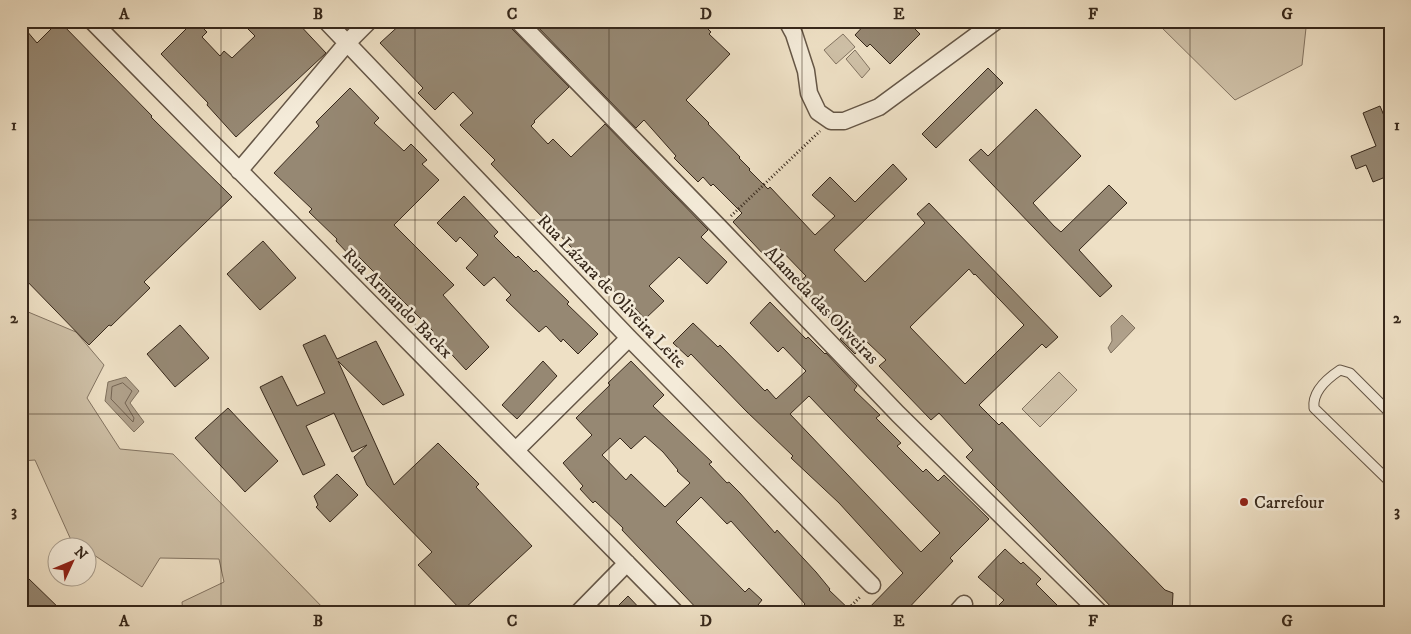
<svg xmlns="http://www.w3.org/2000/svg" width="1411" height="634" font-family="'IM FELL DW Pica',serif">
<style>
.green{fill:#cfc1a8;stroke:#837462}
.water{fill:#b0a18b;stroke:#80715e}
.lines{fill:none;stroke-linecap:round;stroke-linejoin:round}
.shore{stroke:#746453;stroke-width:1}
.building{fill:#968873;stroke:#37281b;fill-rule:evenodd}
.lane-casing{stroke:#655646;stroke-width:11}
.street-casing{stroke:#655646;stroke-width:19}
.path{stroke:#37281b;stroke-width:3;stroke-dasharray:1 2.5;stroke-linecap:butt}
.lane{stroke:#f4ebd9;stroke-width:9}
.street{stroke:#f4ebd9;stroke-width:16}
.grid{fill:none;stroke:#37281b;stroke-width:1;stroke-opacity:0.55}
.poi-dot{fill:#8f2418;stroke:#f4ebd9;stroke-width:2}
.labels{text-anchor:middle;stroke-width:5;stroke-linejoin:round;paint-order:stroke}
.street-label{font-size:18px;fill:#37281b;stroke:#f4ebd9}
.poi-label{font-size:18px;fill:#37281b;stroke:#f4ebd9;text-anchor:start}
.neatline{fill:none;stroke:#37281b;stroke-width:2}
.grid-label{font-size:16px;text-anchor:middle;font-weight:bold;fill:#37281b}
</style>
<rect width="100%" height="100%" fill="#eee0c5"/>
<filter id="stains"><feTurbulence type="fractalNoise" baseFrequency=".004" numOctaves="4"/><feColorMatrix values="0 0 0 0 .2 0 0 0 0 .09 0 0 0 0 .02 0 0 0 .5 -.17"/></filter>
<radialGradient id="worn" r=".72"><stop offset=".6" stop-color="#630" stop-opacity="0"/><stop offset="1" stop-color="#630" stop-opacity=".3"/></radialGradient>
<path class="green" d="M1155 21H1320L1306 28 1302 65 1235 100Z
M843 34 855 47 836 64 824 50Z
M855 50 870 69 862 78 846 59Z
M21 309 76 332 104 365 87 398 120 449 173 454 328 613H183L182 602 224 582 219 559 160 558 142 587 88 551V546H81L71 540 35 460 21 461Z
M1059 372 1077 390 1040 427 1022 409Z"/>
<path class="water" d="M1122 315 1135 328 1111 353 1108 348 1112 341 1111 326Z
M126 377 139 391 130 403 144 422 134 432 105 401 108 382Z"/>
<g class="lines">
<path class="shore" d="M123 383 132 391 125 403 134 418 133 422 111 399 112 387Z"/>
</g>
<path class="building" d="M59 21 152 116 151 117 232 197 144 282 150 288 111 326 109 325 89 345 21 275V24L37 43Z
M194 21H196L207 32 202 37 220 56 224 51 232 58 255 36 240 21H296L326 53 236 137 207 105 208 103 161 54Z
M404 21H508L511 28 569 87 534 121 535 122 531 126 548 144 553 139 571 157 605 124 708 230 701 237 727 262 707 284 679 257 649 286 664 301 645 319 631 304H626L491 164 495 160 460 125 473 113 453 92 435 110 418 93 423 88 380 43Z
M532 21H700L711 32 709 34 730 54 686 100 709 123 708 124 740 157 739 158 750 169 749 170 768 189 770 187 815 235 835 216 812 195 830 177 855 202 893 164 907 179 834 250 865 282 925 223 917 214 929 203 1058 337 1046 348 1042 344 979 405 999 425 1002 422 1165 590 1173 593 1172 613H1117L966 457 973 450 939 413 931 420 879 366 886 360 867 342 855 354 840 339 845 334 796 285 806 276 777 246 766 257 733 222 742 213 713 184 711 186 703 177 698 182 674 158 676 156 644 120 636 128ZM969 269 974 275 975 274 1024 325 965 384 910 327Z
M868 21H907L920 34 890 64 870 44 867 47 855 35Z
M988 68 1003 83 936 148 922 134Z
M350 88 379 118 374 123 404 151 411 144 427 160 422 164 439 180 394 225 454 285 443 295 489 347 466 370 431 332 433 331 359 257 355 261 336 241 337 239 309 212 312 209 274 173 319 126 316 122Z
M1380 106 1390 130V179L1388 176 1373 182 1366 165 1356 169 1351 156 1376 146 1363 113Z
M1036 109 1081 156 1033 203 1054 226 1061 232 1109 185 1127 203 1079 250 1112 286 1100 297 969 160 981 149 988 156Z
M464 196 498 232 494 236 516 258 518 256 534 272 536 270 569 302 567 304 598 334 578 354 563 339 561 342 546 326 539 332 506 300 511 295 494 277 484 286 466 268 478 255 460 237 456 242 437 223Z
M263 241 296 278 260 310 227 274Z
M770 302 806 339 808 337 825 354 826 353 857 386 854 390 880 415 876 418 901 443 897 446 923 472 926 469 938 481 944 475 989 519 950 558 953 561 904 613H864L903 573 902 572 839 503 791 458 793 456 746 411 691 354 688 357 673 343 693 323 718 347 720 345 765 391 767 389 776 399 806 371 783 347 778 352 750 323ZM809 396 940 533 921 552 790 414Z
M180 325 209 358 175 387 147 354Z
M325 335 337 359 376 341 404 395 383 405 338 361 394 485 438 443 479 484 476 487 532 546 462 611 418 565 432 552 367 485 354 457 367 445 352 452 334 413 306 426 325 465 303 475 260 387 282 376 297 406 325 393 303 345Z
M543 361 557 376 517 419 502 405Z
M631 361 664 395 653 406 712 462 709 464 727 483 729 482 740 493 775 533 777 530 816 572 830 589 829 590 853 613H796L805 604 731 521 727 524 701 497 676 522 745 592 749 588 762 600 758 605 767 613H701L622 530 623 528 595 501 593 503 580 489 583 486 563 463 592 435 576 418 610 385 608 383ZM645 436 663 452 678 470 677 471 690 483 665 507 631 474 626 480 602 455 620 438 631 449Z
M228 408 278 461 245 492 195 438Z
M337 474 358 495 330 522 316 507 318 505 314 496Z
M1005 549 1021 564 1023 562 1041 579 1036 584 1065 613H991L1004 600 978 577Z
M28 578 64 613H33L21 602V585Z
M628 596 644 613H611Z"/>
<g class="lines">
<g class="lane-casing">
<path id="lane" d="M1390 413 1350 373 1340 370C1328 378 1312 392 1314 408L1390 482"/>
</g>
<g class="street-casing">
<path id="street" d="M92 21 676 613
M326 21 629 338 872 585
M518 21 719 227 898 414 1100 613
M787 21 794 34 806 71 809 93 818 112 831 121H844L879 107 996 21
M239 171 347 43 369 21
M516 450 629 338
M578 613 627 563
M956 613 964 604"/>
</g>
<path class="path" d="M731 216 820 131
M844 613 861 596"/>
<use href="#lane" class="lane"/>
<use href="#street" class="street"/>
</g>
<path class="grid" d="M221 21V613M415 21V613M609 21V613M802 21V613M996 21V613M1190 21V613M21 220H1390M21 414H1390"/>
<circle class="poi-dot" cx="1244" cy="502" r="5"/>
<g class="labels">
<g class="street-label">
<text transform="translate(612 291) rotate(46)" y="6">Rua Lázara de Oliveira Leite</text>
<text transform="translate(398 303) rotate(45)" y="6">Rua Armando Backx</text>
<text transform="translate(822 305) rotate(46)" y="6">Alameda das Oliveiras</text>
</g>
<g class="poi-label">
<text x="1254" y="508">Carrefour</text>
</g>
</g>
<rect width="1411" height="634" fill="none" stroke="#eee0c5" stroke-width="55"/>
<g transform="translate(72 562) rotate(46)"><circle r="24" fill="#f4ebd9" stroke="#a89d8d"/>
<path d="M0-4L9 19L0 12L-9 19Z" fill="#8f2418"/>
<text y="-8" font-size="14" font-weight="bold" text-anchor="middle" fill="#37281b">N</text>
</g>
<rect x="28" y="28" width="1356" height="578" class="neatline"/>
<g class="grid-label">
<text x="124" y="19">A</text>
<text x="318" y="19">B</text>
<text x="512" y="19">C</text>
<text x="706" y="19">D</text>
<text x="899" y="19">E</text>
<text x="1093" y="19">F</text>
<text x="1287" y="19">G</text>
<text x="14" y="130">1</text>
<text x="1397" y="130">1</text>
<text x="14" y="323">2</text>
<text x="1397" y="323">2</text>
<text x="14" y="516">3</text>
<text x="1397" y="516">3</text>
<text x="124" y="626">A</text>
<text x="318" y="626">B</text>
<text x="512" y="626">C</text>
<text x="706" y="626">D</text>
<text x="899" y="626">E</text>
<text x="1093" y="626">F</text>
<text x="1287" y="626">G</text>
</g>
<rect width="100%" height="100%" filter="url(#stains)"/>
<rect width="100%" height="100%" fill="url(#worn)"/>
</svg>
